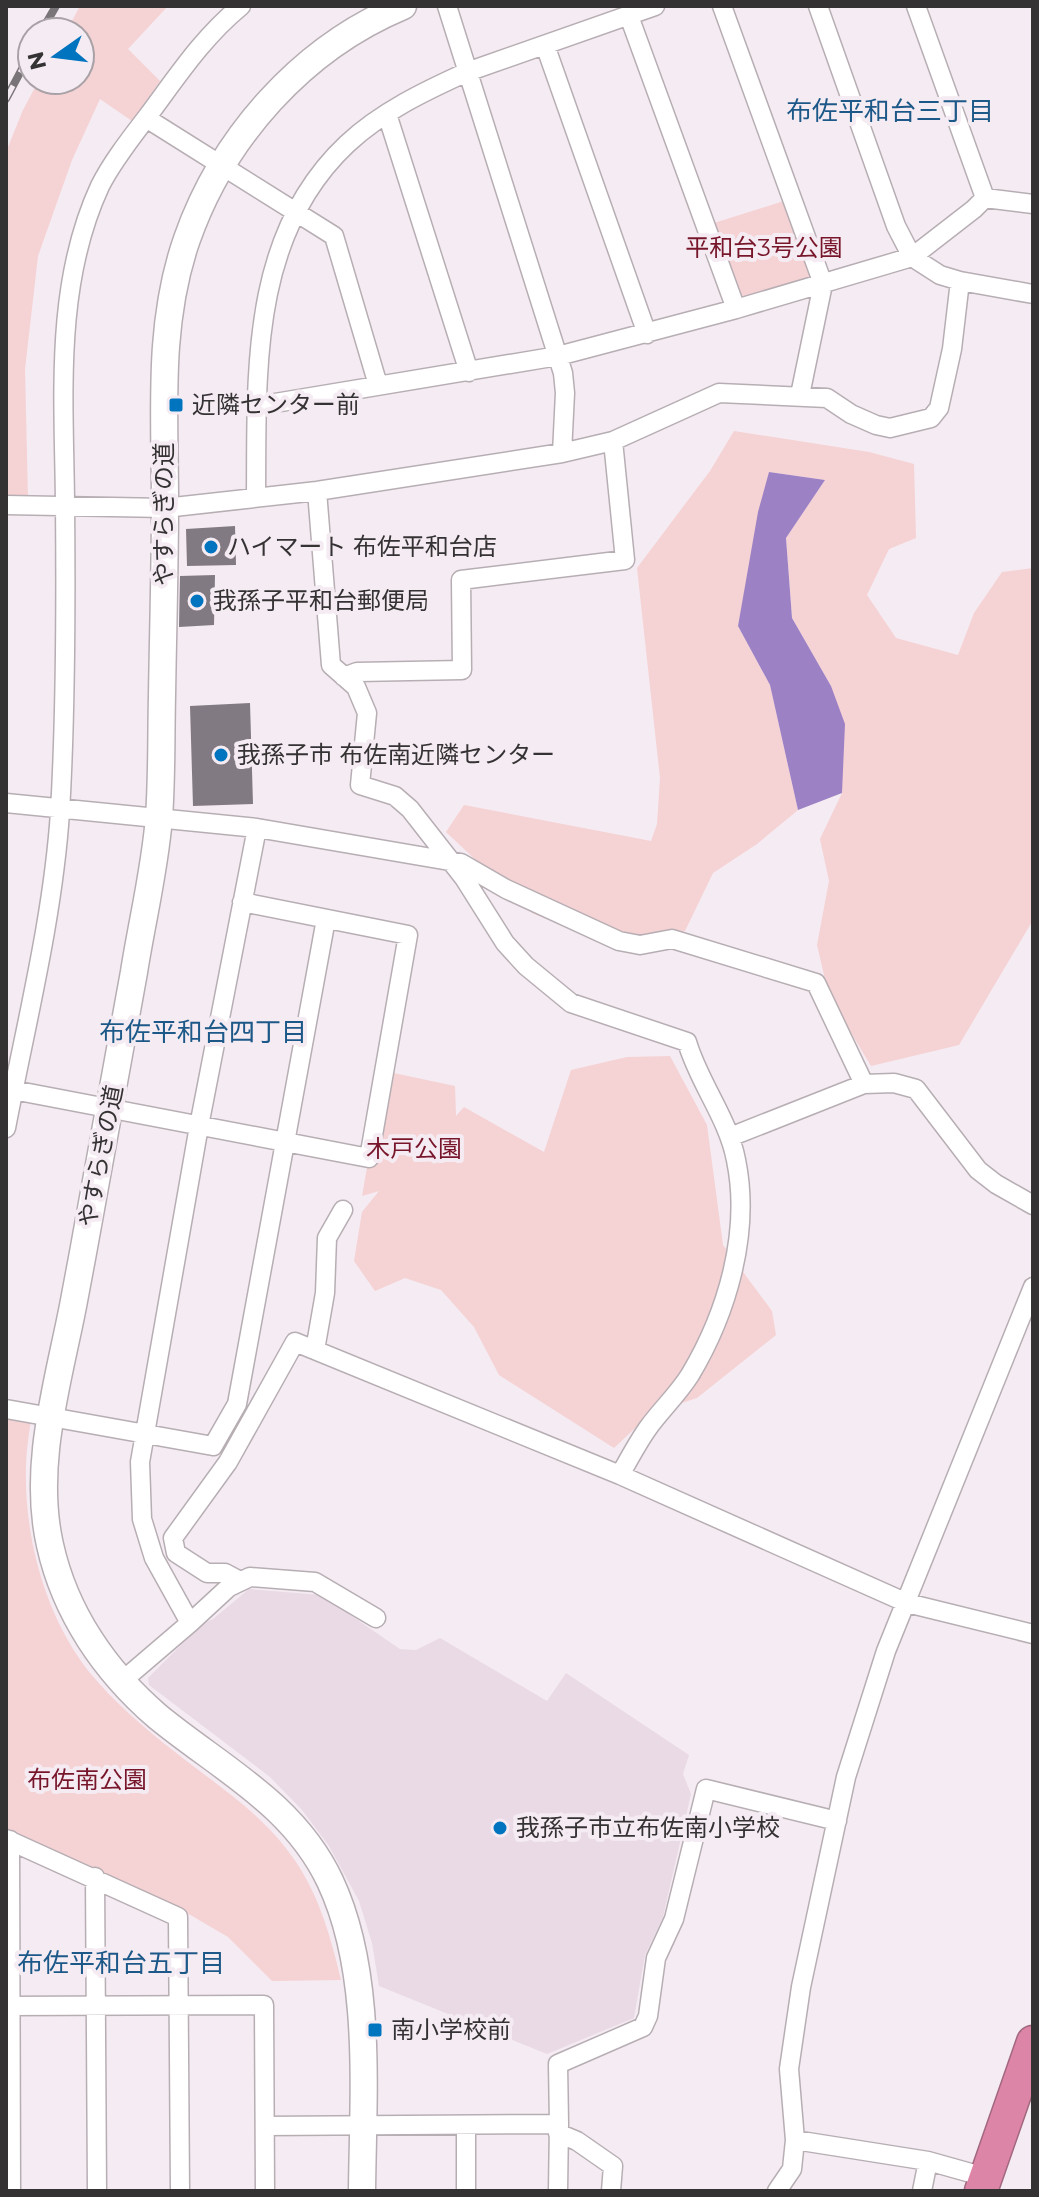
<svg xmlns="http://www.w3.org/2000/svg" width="1039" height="2197" font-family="Montserrat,'Noto Sans JP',sans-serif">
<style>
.built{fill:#eadae5}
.green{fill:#f5d2d4}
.water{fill:#9c81c4}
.building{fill:#817a82}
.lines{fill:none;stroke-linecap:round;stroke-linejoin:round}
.street-casing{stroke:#b7aeb4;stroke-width:21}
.secondary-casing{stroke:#b7aeb4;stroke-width:29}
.highway-casing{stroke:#a2687e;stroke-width:35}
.street{stroke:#fff;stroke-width:18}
.secondary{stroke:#fff;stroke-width:26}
.highway{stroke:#dd85a6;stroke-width:32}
.rail-casing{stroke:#797477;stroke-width:8}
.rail{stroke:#f5ebf2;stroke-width:5;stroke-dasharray:15;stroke-linecap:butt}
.poi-dot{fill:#0174bf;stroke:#f5ebf2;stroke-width:3}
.labels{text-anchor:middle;stroke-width:8;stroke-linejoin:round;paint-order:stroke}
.park-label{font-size:24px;fill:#77152a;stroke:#f5ebf2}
.poi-label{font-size:24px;fill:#353234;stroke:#f5ebf2;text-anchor:start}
.street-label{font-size:24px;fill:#353234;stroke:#f5ebf2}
.neighbourhood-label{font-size:26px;fill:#1c5888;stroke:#f5ebf2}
</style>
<rect width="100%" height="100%" fill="#f5ebf2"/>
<path class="built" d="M249 1589 321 1595 400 1649 416 1650 440 1638 547 1701 566 1673 689 1755 683 1774 691 1794 663 1917 645 1955 634 2018 547 2054 379 1986 372 1943 359 1901 329 1846 302 1810 270 1777 149 1685 148 1678 202 1624 213 1619Z"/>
<path class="green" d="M80 6H168L128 49 160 81 132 121 100 99 72 160 38 256 25 369 28 499 6 497V152L23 110 39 80H80V32H66Z
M787 200 813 273 811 278 746 298 740 294 714 223Z
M734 431 869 452 914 464 916 538 889 549 867 595 896 638 958 655 974 613 1002 572 1033 568V920L959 1045 871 1066 829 996 817 945 829 881 820 839 842 793 831 686 792 618 786 538 825 480 769 472 738 626 770 685 798 810 757 844 713 873 685 931 617 948 532 913 446 832 464 805 651 841 657 824 660 778 637 568 710 471Z
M670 1056 707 1125 723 1245 772 1311 776 1335 697 1398 651 1413 614 1448 499 1375 474 1327 441 1290 405 1278 375 1291 354 1261 362 1212 379 1191 362 1196 384 1071 455 1086 456 1116 464 1107 544 1152 571 1070 627 1057Z
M6 1416 31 1419C29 1435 26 1452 26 1468 24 1538 46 1618 90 1673 115 1703 144 1728 175 1752 219 1787 263 1813 296 1862 320 1898 331 1938 341 1980L272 1981 228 1937 175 1906 6 1829Z"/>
<path class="water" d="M769 472 825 480 786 538 792 618 831 686 845 724 842 793 798 810 770 685 738 626 758 512Z"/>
<path class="building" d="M235 526 236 565 187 566 186 529Z
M215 575 214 625 179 627 180 576Z
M250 703 253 804 193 806 190 706Z"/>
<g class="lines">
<g class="street-casing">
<path id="street" d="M447 6 563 373 565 393 562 453
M722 6 823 284 800 395
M629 16 736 309
M545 45 647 334
M387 114 469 372
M146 118 334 236 378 385
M985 198 1033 204
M960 281 1033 294
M257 406 558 356 736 309 912 257 974 209 985 198 916 6
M317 491 331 665 356 687 367 713 360 785 395 796 410 809 464 878 505 943 526 966 571 1003 687 1042C699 1083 728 1118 736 1160 751 1233 727 1313 690 1375 678 1394 661 1410 648 1428 638 1442 629 1459 620 1475
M256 497C257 374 249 236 347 144 381 112 425 91 467 72L655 6
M6 505 165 508 317 491 562 453 613 441 719 393 827 398 851 414 876 425 890 428 931 418 939 408 952 349 960 281 940 275 912 257 896 226 818 6
M344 677 357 672 462 670 461 580 625 560 613 441
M6 803 257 828 461 863 506 889 619 941 640 945 672 939 816 983 864 1084
M13 1090 369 1158 408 935 242 902
M6 1128C26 1023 53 918 60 812 66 709 66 605 65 503 64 397 54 285 100 186 112 162 131 138 147 117 177 77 202 38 241 6
M730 1137 864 1084 894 1083 916 1089 978 1170 996 1184 1033 1205
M315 1350 325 1293 327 1238 343 1210
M6 1409 213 1446 237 1404 326 919
M240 1581 225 1573H207L176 1553 173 1538 228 1462 295 1342 620 1475 907 1603 1033 1634
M190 1623 229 1587 250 1577 315 1582 376 1618
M121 1682 190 1623 154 1558 142 1519 140 1462 199 1126 257 828
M6 1839 178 1917 180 2191
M10 1840 11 2191
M95 1877 97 2191
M6 2006 264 2005 265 2191
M559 2124 558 2064 643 2027 648 2016 656 1958 674 1919 706 1789 837 1821
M466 2125V2191
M265 2126 559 2124 558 2191
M558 2133 577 2141 613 2166 611 2191
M985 2177 928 2161 795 2140 789 2069 801 1987 846 1777 886 1651 1033 1287
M777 2191 792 2169 795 2140
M922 2191 928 2161"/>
</g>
<g class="secondary-casing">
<path id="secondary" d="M362 2191C363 2092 373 1972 330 1881 293 1803 220 1768 157 1716 105 1671 65 1613 50 1545 32 1466 58 1383 73 1306 94 1195 114 1084 134 972 142 921 155 869 159 817 162 777 161 736 162 696 163 632 165 567 165 502 165 413 157 324 187 239 223 137 302 48 403 6"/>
</g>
<g class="highway-casing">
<path id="highway" d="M981 2191 1033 2042"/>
</g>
<use href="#street" class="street"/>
<use href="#secondary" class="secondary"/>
<use href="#highway" class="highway"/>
<g class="rail-casing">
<path id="rail" d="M41 32 56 6
M6 99 32 50"/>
</g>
<use href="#rail" class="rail"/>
</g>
<g class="poi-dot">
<rect x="168" y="397" width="16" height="16" rx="4"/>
<circle cx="211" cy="547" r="8"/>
<circle cx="197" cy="601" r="8"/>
<circle cx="221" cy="755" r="8"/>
<circle cx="500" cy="1828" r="8"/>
<rect x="367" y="2022" width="16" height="16" rx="4"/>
</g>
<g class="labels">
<g class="park-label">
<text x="764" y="256">平和台3号公園</text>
<text x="414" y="1157">木戸公園</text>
<text x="87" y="1788">布佐南公園</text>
</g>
<g class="poi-label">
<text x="192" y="413">近隣センター前</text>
<text x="227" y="555">ハイマート 布佐平和台店</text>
<text x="213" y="609">我孫子平和台郵便局</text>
<text x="237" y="763">我孫子市 布佐南近隣センター</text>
<text x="516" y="1836">我孫子市立布佐南小学校</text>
<text x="391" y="2038">南小学校前</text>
</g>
<g class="street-label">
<text transform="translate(164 514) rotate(-90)" y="8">やすらぎの道</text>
<text transform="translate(101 1156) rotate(-79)" y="8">やすらぎの道</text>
</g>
<g class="neighbourhood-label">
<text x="890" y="120">布佐平和台三丁目</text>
<text x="203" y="1041">布佐平和台四丁目</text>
<text x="121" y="1972">布佐平和台五丁目</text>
</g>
</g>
<rect width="1039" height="2197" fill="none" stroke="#353234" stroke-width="16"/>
<g transform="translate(56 56) rotate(256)"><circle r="38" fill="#f5ebf2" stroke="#a8a1a6" stroke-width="2"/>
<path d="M0-6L14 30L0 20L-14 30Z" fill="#0174bf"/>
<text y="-12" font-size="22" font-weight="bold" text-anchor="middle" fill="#353234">N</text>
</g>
</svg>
